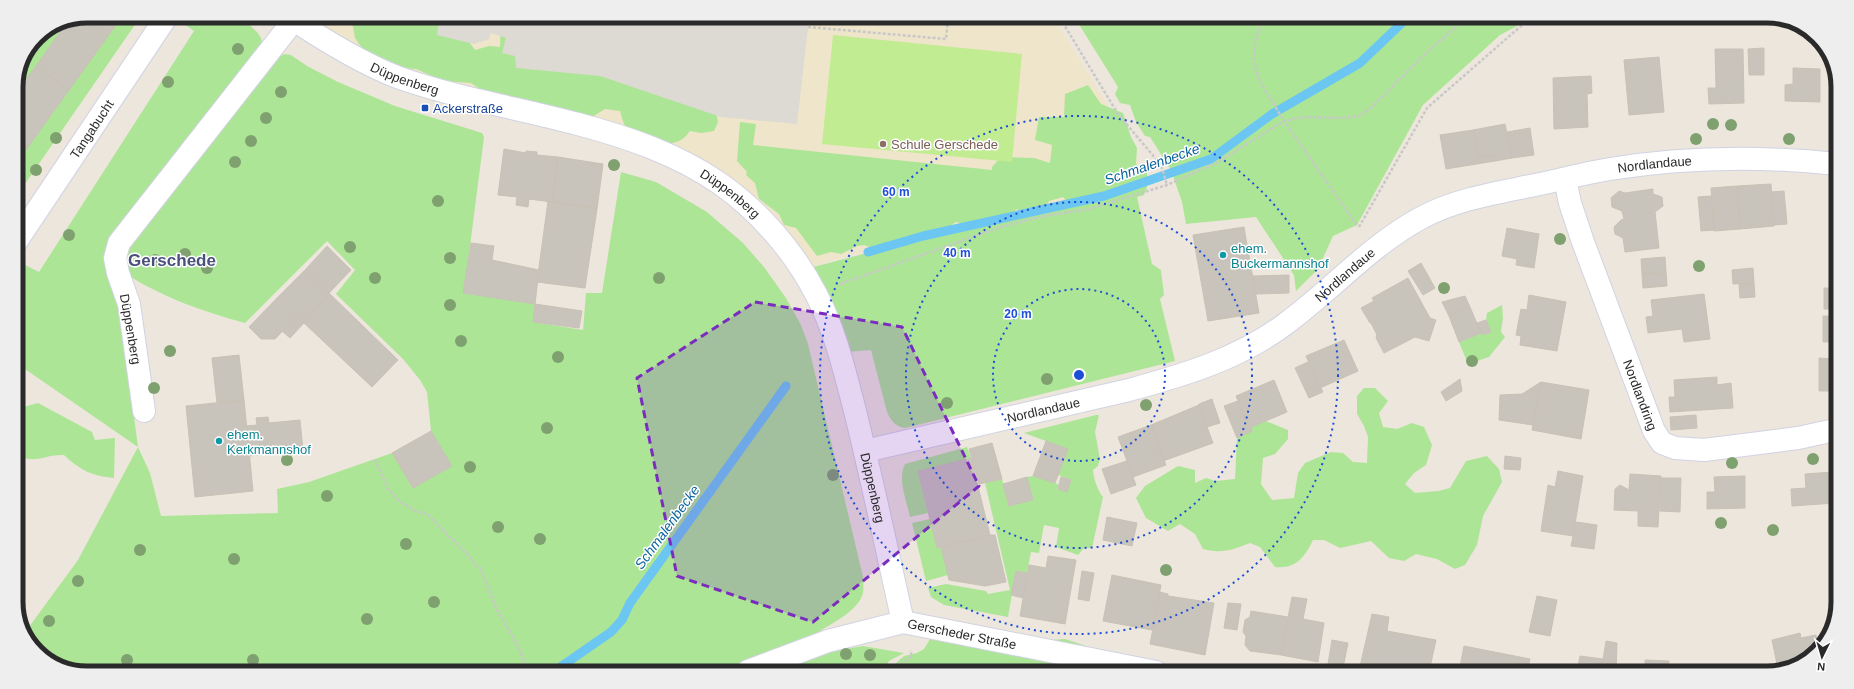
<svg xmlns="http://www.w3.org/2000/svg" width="1854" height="689" font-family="Arial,sans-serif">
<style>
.education{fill:#efe5ca}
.green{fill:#ade596;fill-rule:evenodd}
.pitch{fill:#c1ec92}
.plaza{fill:#ddd9d3}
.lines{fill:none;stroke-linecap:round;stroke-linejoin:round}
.stream{stroke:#6bc7f2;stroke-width:9}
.building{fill:#c8c3bb;stroke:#c8c2b5}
.minor-casing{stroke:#d1d3e3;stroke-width:24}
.path{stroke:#c8c8c8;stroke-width:2.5;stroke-dasharray:3 2;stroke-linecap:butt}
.minor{stroke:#fff;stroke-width:22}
.tree{fill:#7fa170}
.marked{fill:#7b2cbf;fill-opacity:0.2;stroke:#7b2cbf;stroke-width:3;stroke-dasharray:8 5;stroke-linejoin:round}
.ring{fill:none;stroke:#1d4ed8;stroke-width:2;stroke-dasharray:2 4}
.transit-dot{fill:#1a4fb4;stroke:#fff;stroke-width:1.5}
.education-dot{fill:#8d6e63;stroke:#fff;stroke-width:1.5}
.culture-dot{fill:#0f9aa8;stroke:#fff;stroke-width:1.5}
.labels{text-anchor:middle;stroke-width:3;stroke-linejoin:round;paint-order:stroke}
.street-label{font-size:13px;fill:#2a2a2a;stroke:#fff}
.transit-label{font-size:13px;fill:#164399;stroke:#fff;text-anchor:start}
.education-label{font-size:13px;fill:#785e54;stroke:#fff;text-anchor:start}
.culture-label{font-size:13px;fill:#0d838f;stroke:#fff;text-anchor:start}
.water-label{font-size:14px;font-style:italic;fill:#0a649e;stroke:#fff}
.district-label{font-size:17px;font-weight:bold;fill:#49507c;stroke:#fff}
.rim{fill:none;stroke:#2a2a2a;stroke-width:5}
.centre{fill:#1d4ed8;stroke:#fff;stroke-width:2}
.ring-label{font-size:12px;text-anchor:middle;font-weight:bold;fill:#1d4ed8;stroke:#fff;stroke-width:3;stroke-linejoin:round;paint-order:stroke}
</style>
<rect width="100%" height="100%" fill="#ede6dc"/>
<path class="education" d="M290 16 1054 18 1115 117 1150 183 855 254 802 270 685 162 367 67Z"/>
<path class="green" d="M87 16H141L16 197V83L37 37 60 21Z
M179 16C189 16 229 14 236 17 245 21 263 33 262 44L114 237 120 311 138 447 150 473 161 516 278 513 277 489 309 482 392 453 413 488 452 466 431 431 427 392 420 380 403 359 336 294 355 270 327 241 245 323C204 312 165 298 129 276L126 263V248L278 57 285 54 291 55 307 66 338 82 395 106 482 133 484 137 464 293 535 304 533 322 583 330 586 293H602L621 172 656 182 707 212 743 243 764 267 786 298 801 325 808 344 863 577C863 583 864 588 863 593 858 611 834 622 820 631L817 636 727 671 544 670 542 668 538 670 64 669 31 645 26 631 78 560 138 447 22 367 16 371V265H25L39 272 194 31 177 19Z
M351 17H444L467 39 475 50 489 46 500 47 501 19 572 66 715 107 718 122 714 131 701 133 690 131C686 136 683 140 676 142 666 146 640 139 631 133 624 128 622 118 620 111L605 109 589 119 547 107 536 101 518 102 499 94 481 90 471 83 444 81 416 69 397 68 362 48 355 38Z
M1075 18 1530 19 1500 35 1423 105 1357 225 1333 236 1318 269 1296 291 1294 275 1256 217 1186 224 1182 202 1171 170 1150 137 1145 136 1136 122 1130 105 1120 103 1115 94 1118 87Z
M1088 85 1101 104 1123 113 1131 137 1137 148 1136 164 1147 172V187L1144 195 1137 197 1152 264 1161 270 1164 295 1160 299 1175 361 905 428C896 427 891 421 887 412L871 350 847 352 802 270 863 254 873 248 864 245 857 246 841 254 831 252 817 256 796 228 784 225 779 214 759 199 755 183 746 175 747 172 737 161 740 122 756 124 753 145 992 170V167L1001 157 1034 158 1050 163 1052 145 1035 140 1039 117H1064L1065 94ZM1063 197 1070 205 1043 212 1049 201ZM1017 209 1030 215 1003 221ZM957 222 973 229 945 232 954 223Z
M1502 305 1503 318 1501 332 1505 337 1489 357 1468 364 1459 342 1481 333 1482 335 1491 332 1486 320 1487 313Z
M1364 388H1375L1388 401 1379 413 1383 427 1397 429 1412 423 1424 427 1432 445 1426 465 1414 473 1405 484 1415 493 1438 491 1450 488 1466 461 1487 456 1499 469 1502 482 1483 516 1477 545 1465 565 1455 569 1437 559 1416 554 1404 561 1389 558 1371 541 1340 548 1324 540H1313C1304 558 1296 569 1275 567L1260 547 1250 543C1232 550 1222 554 1203 549L1195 534 1180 524 1168 531 1146 518 1136 498 1145 486 1178 466 1195 470V483L1206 478 1215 481 1235 479 1237 438 1243 429 1261 419 1288 430V439L1275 454 1263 458 1261 484 1272 500 1294 498 1298 473 1305 463 1331 452 1343 453 1353 462 1367 463 1368 437 1364 426 1357 414V396Z
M16 401 23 407 38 403 92 432 95 440 115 438 114 478C92 476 80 470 64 455 43 454 38 465 16 455Z
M1096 415H1099L1095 432 1100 459 1098 466 1093 470C1094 480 1097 489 1103 497L1092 548H1084L1078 555 1056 547 1059 528 1044 525 1039 553 1031 552 1027 573 1016 571 1008 617 944 605 931 597 928 588 946 584 986 591 988 594 1010 590 985 483 1002 479 1009 506 1033 500 1027 477 1033 476 1055 483 1059 485 1058 489 1067 492 1071 480 1058 475 1068 449 1024 433Z
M967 447 971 458 918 471 928 513 910 517C907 502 897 479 905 464Z
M930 519 937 548 941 547 948 575 926 581 912 523Z
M936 629 1051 640 1065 639 1095 649 1107 672 887 671 904 656 917 653 924 649Z
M863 646 904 653 889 661 883 671H768L827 652Z"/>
<path class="pitch" d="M833 35 1022 54 1012 162 822 144Z"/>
<path class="plaza" d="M415 17 809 18 797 124 721 117 600 76 516 68 515 56 502 53 506 38 491 33 489 39 474 44 437 35 439 23Z"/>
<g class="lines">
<path class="stream" d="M868 252 923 236 1104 196 1211 159 1272 114 1360 63 1406 19
M556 670 611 632 622 620 630 603 786 386"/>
</g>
<path class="building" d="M87 16H122L108 36 82 17Z
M82 17 108 36 69 90 36 66 69 20Z
M1764 48V75H1749L1748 49Z
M1715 49H1743L1744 103 1709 104 1708 88H1716Z
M1659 57 1664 112 1629 115 1624 60Z
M36 66 69 90 28 147 16 138V93Z
M1793 68 1820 69V102L1785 101V85L1793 84Z
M1591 76 1592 93 1587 94 1588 127 1554 129 1553 78Z
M1505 124 1512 158 1495 161 1494 155 1478 157 1473 130Z
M1530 128 1534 155 1512 158 1507 132Z
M1473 130 1478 157 1494 155 1495 161 1446 169 1440 135Z
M16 138 28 147 16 163Z
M504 149 526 153V151L537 152V155L558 157 552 202 529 199 528 207 516 205 517 197 498 195Z
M558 157 603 164 597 209 552 202Z
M1771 184 1774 226 1740 229 1737 186Z
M1737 186 1740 229 1714 231 1711 188Z
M1653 189V194L1662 197 1663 206 1655 212 1659 248 1625 252 1623 238 1615 234 1614 227 1621 220 1624 219 1622 211 1612 207 1611 198 1619 191 1625 193Z
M1784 191 1787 224 1774 225 1771 192Z
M1711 196 1714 230 1701 231 1698 197Z
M548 201 597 209 585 288 537 282Z
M1833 203H1837V230H1833Z
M1244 227 1259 313 1208 321 1193 235Z
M1507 228 1539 234 1534 268 1516 265 1517 259 1502 256Z
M471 243 494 246 492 260 539 270 535 304 463 293Z
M327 246 351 270 329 293 305 270Z
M1665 257 1666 272 1642 274 1641 259Z
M1421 263 1435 288 1423 295 1408 271Z
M1753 268 1754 283 1733 284 1732 270Z
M305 270 329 293 304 323 278 297Z
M1666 272 1667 286 1643 288 1642 274Z
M1289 275V293L1256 294 1253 276Z
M1408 278 1430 318 1436 320 1429 341 1415 337 1384 353 1376 338 1377 335 1371 323H1370L1361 308 1374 301 1372 298Z
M1754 283 1755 297 1740 298 1739 284Z
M1824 288H1836V309H1824Z
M329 293 398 360 372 387 304 323Z
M1704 294 1710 339 1684 342 1682 329 1648 333 1646 317 1653 316 1651 300Z
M1529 295 1566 302 1557 351 1520 345 1521 336 1516 335 1521 309 1527 310Z
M1465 296 1470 307 1449 316 1442 302Z
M278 297 297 316 275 339H261L249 327Z
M535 304 582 311 579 328 533 322Z
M1470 307 1481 333 1459 342 1449 316Z
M297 316 304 323 290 338 282 331Z
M1823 316H1836V342H1823Z
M1486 320 1491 332 1482 335 1477 323Z
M1344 340 1358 371 1320 388 1306 356Z
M239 355 244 400 217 403 212 358Z
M1819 358 1836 359V391H1819Z
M1308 362 1323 392 1309 398 1295 368Z
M1717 377V385L1731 383 1733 408 1670 412 1669 397H1675L1674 380Z
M1460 379 1462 391 1446 401 1441 392Z
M1274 380 1287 412 1249 428 1236 396Z
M1541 382 1589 390 1581 439 1532 430Z
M1541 382 1533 425 1499 420 1500 395 1522 394Z
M1212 399 1220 423 1207 427 1199 404Z
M244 400 253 491 195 497 186 406Z
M1238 401 1249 428 1251 427 1252 431 1237 438 1224 406Z
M1199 405 1213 443 1163 461 1151 425Z
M1696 415 1697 428 1671 430 1670 417Z
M268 417 269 423 300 420 303 450 249 456 246 426 257 425 256 418Z
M1151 425 1166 465 1133 477 1118 437Z
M431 431 452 466 413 488 392 453Z
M1046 441 1068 449 1055 483 1033 476Z
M992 443 1002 479 979 484 969 449Z
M1505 456 1521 458 1520 470 1504 469Z
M971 458 990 535 937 548 918 471Z
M1127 461 1136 485 1111 494 1102 469Z
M1558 471 1583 476 1573 536 1541 531 1548 485 1555 487Z
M1833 472H1835V503L1792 506 1791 489 1806 488 1805 474Z
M1630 474 1661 476 1658 527 1638 526V511L1614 510 1615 489 1620 485 1629 490Z
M1745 476V508L1707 509V492H1715L1714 477Z
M1027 477 1033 500 1009 506 1003 484Z
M1061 477 1071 480 1067 492 1058 489Z
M1661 478H1681L1680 512 1660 511Z
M1107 517 1137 523 1132 546 1103 540Z
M1576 522 1597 525 1594 549 1571 546Z
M990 535H995L1006 582 985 586 949 580 941 547Z
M1048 556 1076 560 1065 624 1020 616 1029 565 1046 568Z
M1016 571 1027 573 1023 598 1011 595Z
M1082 571 1094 573 1089 601 1078 599Z
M1112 575 1161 585 1152 630 1103 621Z
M1160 592 1168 594V596L1214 603 1205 655 1150 644Z
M1537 596 1557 600 1550 636 1529 632Z
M1292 597 1307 599 1303 619 1324 623 1318 662 1281 655Z
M1228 603 1241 604 1237 630 1224 628Z
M1251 611 1288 617 1281 655 1250 651 1245 645 1246 636 1243 632 1245 620 1250 617Z
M1372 614 1389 617 1387 631 1436 640 1429 672 1359 671Z
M1800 633 1801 638 1816 635 1818 645 1807 661 1778 669 1772 640Z
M1332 640 1348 643 1343 668 1328 664Z
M1606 641 1617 643 1616 673H1601Z
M1464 646 1530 659 1527 672H1459Z
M1580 656 1603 659 1601 673H1561L1563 664 1578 667Z
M1645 660 1669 661 1668 673H1634V670L1645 671Z"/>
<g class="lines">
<g class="minor-casing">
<g id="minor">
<path id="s1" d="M288 16C322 39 359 62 397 77 456 98 518 108 578 124 627 137 677 154 719 183 758 210 794 251 816 294 835 330 844 369 854 407 872 479 887 551 903 622"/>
<path id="s2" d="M1565 179 1570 203 1583 242 1654 431 1662 443 1675 448 1704 450 1798 438 1835 430"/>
<path id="s3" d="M16 242 167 16"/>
<path d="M144 411 129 304 118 273 115 258 119 243 294 20"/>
<path id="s4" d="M865 451 1129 390C1184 375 1238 359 1284 325 1331 291 1369 246 1421 218 1456 199 1496 193 1535 185 1560 180 1585 173 1610 169 1685 157 1762 156 1837 164"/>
<path id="s5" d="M748 671 828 641 903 622 1156 672"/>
</g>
</g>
<path class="path" d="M1060 18 1118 114 1161 165 1167 185
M1263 19 1255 41 1254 61 1259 80 1284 121 1358 227
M808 27 946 39 948 18
M1359 227 1427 108 1529 19
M840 284 1001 227 1044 216 1089 209 1167 185 1216 163 1284 121 1305 117 1341 118 1359 116 1374 105 1425 54 1465 19
M375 460 388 489 399 501 416 511 427 514 470 557 476 566 480 568 497 610 517 644 528 670
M893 671 912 656 910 650"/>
<use href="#minor" class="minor"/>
</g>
<g class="tree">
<circle cx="238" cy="49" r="6"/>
<circle cx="168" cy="82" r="6"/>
<circle cx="281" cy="92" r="6"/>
<circle cx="266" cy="118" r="6"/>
<circle cx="1713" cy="124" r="6"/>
<circle cx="1731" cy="125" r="6"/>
<circle cx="56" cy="138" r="6"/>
<circle cx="1696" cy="139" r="6"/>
<circle cx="1789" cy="139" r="6"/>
<circle cx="251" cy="141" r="6"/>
<circle cx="235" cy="162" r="6"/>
<circle cx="614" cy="165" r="6"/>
<circle cx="36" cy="170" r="6"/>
<circle cx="438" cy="201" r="6"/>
<circle cx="69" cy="235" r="6"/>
<circle cx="1560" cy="239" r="6"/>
<circle cx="350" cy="247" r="6"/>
<circle cx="185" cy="254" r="6"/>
<circle cx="450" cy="258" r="6"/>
<circle cx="155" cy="260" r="6"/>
<circle cx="1699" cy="266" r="6"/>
<circle cx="207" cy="268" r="6"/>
<circle cx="375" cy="278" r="6"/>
<circle cx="659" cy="278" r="6"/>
<circle cx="1444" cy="288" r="6"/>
<circle cx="450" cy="305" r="6"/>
<circle cx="461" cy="341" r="6"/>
<circle cx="170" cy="351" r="6"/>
<circle cx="558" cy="357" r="6"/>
<circle cx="1472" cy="361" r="6"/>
<circle cx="1047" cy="379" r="6"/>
<circle cx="154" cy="388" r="6"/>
<circle cx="947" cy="403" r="6"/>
<circle cx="1146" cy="405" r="6"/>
<circle cx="547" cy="428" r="6"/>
<circle cx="1813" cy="459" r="6"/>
<circle cx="287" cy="460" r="6"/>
<circle cx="1732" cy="463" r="6"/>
<circle cx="470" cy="467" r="6"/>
<circle cx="833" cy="475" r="6"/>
<circle cx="327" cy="496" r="6"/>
<circle cx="1721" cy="523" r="6"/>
<circle cx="498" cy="527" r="6"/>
<circle cx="1773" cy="530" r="6"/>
<circle cx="540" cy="539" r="6"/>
<circle cx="406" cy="544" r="6"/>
<circle cx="140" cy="550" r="6"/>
<circle cx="234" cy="559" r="6"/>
<circle cx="1166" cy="570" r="6"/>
<circle cx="78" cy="581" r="6"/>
<circle cx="434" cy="602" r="6"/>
<circle cx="367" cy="619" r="6"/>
<circle cx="49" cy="621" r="6"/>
<circle cx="846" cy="654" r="6"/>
<circle cx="870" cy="655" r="6"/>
<circle cx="127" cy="660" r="6"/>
<circle cx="253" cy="660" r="6"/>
</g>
<path class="marked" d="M755 302 902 327 979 486 813 622 677 576 637 378Z"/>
<g class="ring">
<circle cx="1079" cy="375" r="86"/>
<circle cx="1079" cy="375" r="173"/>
<circle cx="1079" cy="375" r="259"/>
</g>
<rect class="transit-dot" x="421" y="104" width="8" height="8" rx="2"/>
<circle class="education-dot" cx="883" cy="144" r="4"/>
<g class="culture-dot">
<circle cx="1223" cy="255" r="4"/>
<circle cx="219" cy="441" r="4"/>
</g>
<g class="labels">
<g class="street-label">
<text dy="5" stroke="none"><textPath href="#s1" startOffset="133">Düppenberg</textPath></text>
<text dy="5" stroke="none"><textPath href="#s3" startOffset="136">Tangabucht</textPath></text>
<text dy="5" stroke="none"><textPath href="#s4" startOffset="855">Nordlandaue</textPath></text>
<text dy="5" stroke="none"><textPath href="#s1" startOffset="481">Düppenberg</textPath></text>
<text dy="5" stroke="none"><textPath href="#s4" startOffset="519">Nordlandaue</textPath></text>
<text transform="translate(131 329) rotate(80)" y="5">Düppenberg</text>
<text dy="5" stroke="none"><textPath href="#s2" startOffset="229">Nordlandring</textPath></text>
<text dy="5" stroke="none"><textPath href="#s4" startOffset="183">Nordlandaue</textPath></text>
<text dy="5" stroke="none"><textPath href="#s1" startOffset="817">Düppenberg</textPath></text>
<text dy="5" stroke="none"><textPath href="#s5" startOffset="223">Gerscheder Straße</textPath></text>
</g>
<g class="transit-label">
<text x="433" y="113">Ackerstraße</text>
</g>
<g class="education-label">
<text x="891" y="149">Schule Gerschede</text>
</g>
<g class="culture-label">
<text x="1231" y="253">ehem.<tspan x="1231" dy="15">Buckermannshof</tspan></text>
<text x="227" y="439">ehem.<tspan x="227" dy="15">Kerkmannshof</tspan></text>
</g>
<g class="water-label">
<text transform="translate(1152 164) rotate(-19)" y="5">Schmalenbecke</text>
<text transform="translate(667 527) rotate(-54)" y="5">Schmalenbecke</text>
</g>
<g class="district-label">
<text x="172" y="266">Gerschede</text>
</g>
</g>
<path d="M0 0H1854V689H0ZM87 23H1767A64 64 0 0 1 1831 87V602A64 64 0 0 1 1767 666H87A64 64 0 0 1 23 602V87A64 64 0 0 1 87 23Z" fill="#eee" fill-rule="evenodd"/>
<path class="rim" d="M87 23H1767A64 64 0 0 1 1831 87V602A64 64 0 0 1 1767 666H87A64 64 0 0 1 23 602V87A64 64 0 0 1 87 23Z"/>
<circle cx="1079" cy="375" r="6" class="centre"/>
<g class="ring-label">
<text x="896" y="196">60 m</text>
<text x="957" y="257">40 m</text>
<text x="1018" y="318">20 m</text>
</g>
<g transform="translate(1822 657) rotate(185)" stroke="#ffffff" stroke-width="3" paint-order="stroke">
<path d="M0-3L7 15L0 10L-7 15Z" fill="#2a2a2a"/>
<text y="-6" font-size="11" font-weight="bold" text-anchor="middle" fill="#2a2a2a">N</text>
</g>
</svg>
